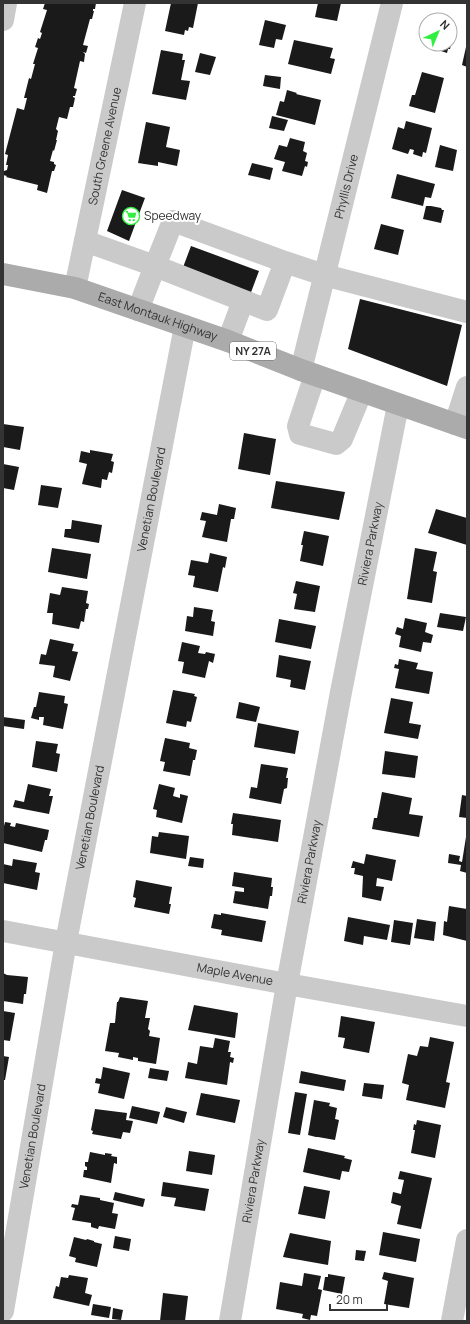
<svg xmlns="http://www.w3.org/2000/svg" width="470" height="1324" font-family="Manrope,sans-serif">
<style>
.building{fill:#1a1a1a}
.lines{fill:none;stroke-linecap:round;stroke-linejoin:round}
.minor{stroke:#cacaca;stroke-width:22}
.major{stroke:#ababab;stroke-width:22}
.labels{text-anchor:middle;stroke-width:4;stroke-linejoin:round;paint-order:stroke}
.shield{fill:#fff;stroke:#707070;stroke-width:1}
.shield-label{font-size:11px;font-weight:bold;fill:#333}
.street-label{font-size:12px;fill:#333;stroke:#fff}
.poi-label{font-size:12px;fill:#333;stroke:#fff;text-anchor:start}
</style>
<rect width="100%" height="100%" fill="#fff"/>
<path class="building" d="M45 3H96L95 9H93V11H94L92 19H90L83 45 88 46 86 53 83 52 85 54 84 62 80 61 74 88 77 89 75 96H73V97L75 98 73 107H70L67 119 59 117 56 129 58 131 56 140H57L54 151 53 150 50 161 54 162V164L56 165 54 171H52L47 193 37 190 38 185 6 177 7 176 3 175 4 171 7 170 8 165H6L8 155 5 154 17 108 24 110 27 98H24L29 78 31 79 35 64H33L38 48 35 47 38 38 40 39 42 33 40 32 47 10 43 9Z
M171 3H198L193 28 189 27 188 31 185 30 184 35 165 31Z
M318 3H341L337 21 315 17Z
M265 20 286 25 282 40 276 39 274 48 259 45Z
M450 24 456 25 450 49H448L447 53 438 50V48L424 44H450Z
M294 40 333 48 330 58 335 59 331 74 288 64Z
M466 47H467V67L462 65Z
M161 50 183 54 182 60H185L181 80 190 81 186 100 152 94Z
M200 53 216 57 210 75 195 72Z
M422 72 444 78 435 113 409 106 412 95H415Z
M265 75 281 77 280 89 263 86Z
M287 90 297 93 296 94 321 100 315 125 276 115 280 101 284 102Z
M272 116 288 120 284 131 269 128Z
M406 121 432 128 426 153 423 152 422 157 413 154 414 150 410 149 408 154 392 149 398 127 404 129Z
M146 122 170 127 166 147 180 150 177 166 158 162V166L138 163Z
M290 138 305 142 303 151 307 153 305 161 308 162 307 167 305 166 302 176 282 171 285 162 274 159 279 145 287 147Z
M440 145 457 150 453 171 435 167Z
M252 163 273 168 270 180 248 175Z
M397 174 435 184 431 198 425 197 423 206 391 198Z
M122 190 145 198 129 241 107 231Z
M426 206H431L441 208 442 210H444L441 223 423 219Z
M381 224 404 230 398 255 374 249Z
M191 246 259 271 250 295 182 270Z
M360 299 462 325 447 386 348 349Z
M3 424 24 427 20 450 3 447Z
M244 433 276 439 270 475 238 469Z
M90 450 113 454 111 461 114 462 112 473 109 472 107 480 102 479 101 488 82 484 87 464 79 462 81 451 90 453Z
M3 464 19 467 14 490 3 488Z
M276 481 345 492 339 520 271 508Z
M41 485 62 488 58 508 38 505Z
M219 504 236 508 234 519H231L227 542 202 537 206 521 200 520 202 512 217 515Z
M436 509 467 518V545L428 533Z
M72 520 102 525 99 543 64 537 65 529H71Z
M304 531 329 536 323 566 300 561 303 545H301Z
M52 548 91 554 87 579 48 572Z
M415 548 437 552 433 571 437 572 432 603 407 599Z
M210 553 227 557 225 568 223 567 218 592 193 587 195 576 188 575 191 560 208 563Z
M296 581 320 586 315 612 294 609 297 594 293 593Z
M62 587 88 591 86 603 89 604 88 609H86L84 622 81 621 79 629 52 624 53 613H47L50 593 60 595Z
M194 607 213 610 211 621 215 622 213 636 185 631 187 616 193 617Z
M440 613 466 617 463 631 437 627Z
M405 618 427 623 425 632 433 635 431 643 423 642 421 652 399 647 401 636 395 634 397 627 403 629Z
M279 619 316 626 311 649 275 642Z
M50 639 74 644 72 651 78 652 70 681 53 677 55 666 39 664 41 654 46 655Z
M182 642 200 646 198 653 205 654 206 652 215 654 213 663 209 661 205 678 182 673 184 662 178 661Z
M279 655 311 661 305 690 290 687 291 680 276 677Z
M399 659 418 663 416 669 433 672 429 694 395 688 399 669 394 668 395 664 398 665Z
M173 690 195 694 194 696 197 697 191 722 187 721 186 727 166 723Z
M39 692 65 696 64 703 68 704 63 729 43 725 44 717H39V720L31 718 34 707H36Z
M391 698 413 702 409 723 421 725 418 739 384 733Z
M239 702 260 707 256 722 236 718Z
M3 717 25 720 24 729 3 726Z
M258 723 299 731 295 754 254 747Z
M165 738 190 743 189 748 197 750 195 760H193L190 776 163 771 165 762 160 761Z
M36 741 58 744 56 753 60 754 57 772 32 767Z
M385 751 418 756 415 778 382 774Z
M261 764 288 768 286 778H288L287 788 284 789 281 804 249 798 251 787 257 788Z
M28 784 51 789 49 796H53L49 814 13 807 15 800 24 802Z
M159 784 175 788 173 796 180 798V794L188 796 182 823 156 817 157 810 153 809Z
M382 792 412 798 409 814 423 816 419 837 372 829 374 818H377Z
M462 795 467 796V818L459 817Z
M233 813 281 820 278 842 232 835 233 824H231Z
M5 822 11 823 10 826 15 827 16 823 49 830 47 840H45L42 852 3 843V830Z
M159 832 189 836 186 859 150 853 152 836 158 837Z
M466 837H467V873L460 871 461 865 448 863 449 854 460 856 459 861 462 862Z
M366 854 396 860 392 881 377 878 376 886 384 887 381 901 362 897 363 876 354 874 355 868H351L353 861 364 864Z
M190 857 204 859 203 868 188 866Z
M13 859 37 863 35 872 40 873 37 890 3 883V864L12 866Z
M234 872 272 878 271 887H273L272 896H270L268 909 233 903 235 891 244 892V888L232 886Z
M136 880 172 887 169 904H171L169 914 134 907 136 898 133 897Z
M449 906 467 909V941L443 935 444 921 447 922Z
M221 913 266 921 262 942 221 935 222 930 211 928 214 914 221 915Z
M348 917 390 925 387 940 364 936 363 945 344 941Z
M417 919 436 922 434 941 414 938Z
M394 920 413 923 410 945 391 942Z
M3 973 7 975 28 977 26 994H24L23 1004 3 1001Z
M120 997 148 1001 145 1018H150L148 1029 150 1031 149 1036 160 1038 156 1064 138 1061V1058L133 1057V1060L118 1057 119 1053 105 1051 110 1023H115L117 1002H118Z
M194 1005 238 1013 235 1038 188 1030Z
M3 1011 15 1013 10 1041 3 1040Z
M341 1016 375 1022 369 1053 343 1048 345 1038 338 1037Z
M430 1037 454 1042 446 1082 450 1083 445 1108 406 1100 409 1085 402 1083 408 1054 417 1056 420 1046 428 1047Z
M215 1038 230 1041 228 1052H231L230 1057 234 1058 233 1063 230 1062 227 1085 185 1078 188 1062 197 1064 200 1046 213 1048Z
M3 1056 9 1057 5 1080H3Z
M103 1067 130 1073 124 1099 98 1093 100 1084 95 1083 96 1078 101 1079Z
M150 1068 169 1071 167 1081 148 1078Z
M301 1071 346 1080 344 1091 299 1083Z
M364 1083 384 1085 382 1099 362 1096Z
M295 1092 307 1094 300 1135 288 1133Z
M201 1093 240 1100 235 1123 196 1115Z
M314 1100 330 1103 329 1106 337 1108 335 1119 339 1120 335 1140 318 1137H316L308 1135Z
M132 1106 160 1112 157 1124 129 1118Z
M166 1107 187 1112 184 1123 163 1117Z
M95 1109 127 1113 126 1120 133 1121 130 1133 123 1132 121 1139 92 1134 93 1131 91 1130Z
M417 1120 441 1125 435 1158 411 1153 415 1130H413L414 1124 416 1125Z
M308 1148 345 1156 344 1158 352 1160 349 1172 342 1171 340 1180 303 1172Z
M189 1151 215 1155 212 1175 186 1171Z
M90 1152 105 1155V1153L112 1154 111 1156 117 1157V1164L114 1163 111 1183 83 1177 84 1170H87V1167L85 1166V1162H88Z
M400 1171 432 1178 421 1229 397 1224 401 1206 391 1203 393 1192 401 1194 404 1180 398 1179Z
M163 1182 209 1189 205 1211 174 1206 176 1198 161 1196Z
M304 1186 330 1191 325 1219 298 1214Z
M115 1192 145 1199 143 1207 113 1200Z
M80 1195 100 1198V1200L114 1203 112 1213 118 1214 115 1229 99 1226 98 1229 91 1227V1223L72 1220 75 1208 71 1207 72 1204 78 1205Z
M383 1232 420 1239 416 1262 379 1255Z
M290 1233 331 1241 328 1265 283 1257Z
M115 1236 131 1239 129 1251 113 1248Z
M74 1237 86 1240 87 1239 94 1241V1242L102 1244 97 1267 75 1262 76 1258 69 1256Z
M356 1250 366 1251 364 1261 355 1260Z
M384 1272 414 1278 409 1308 384 1304 388 1281 382 1279Z
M304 1273 321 1276 318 1289 322 1290 317 1316 311 1315 310 1320 302 1318 303 1314 276 1309 280 1282 302 1286Z
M328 1274 345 1277 342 1294 323 1290 325 1277H328Z
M69 1275 88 1278 85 1293 92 1295 89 1306 53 1298 56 1286 59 1287 61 1277 68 1278Z
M163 1293 188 1296 185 1321H160Z
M93 1304 111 1307 109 1318 91 1315Z
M113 1308 123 1310 121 1320 112 1319Z"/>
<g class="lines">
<g class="minor">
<path d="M3 20 6 3"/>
<path d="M85 241 155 266 138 310"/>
<path d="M285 262 267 310 155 266 173 221 285 262 324 275 467 312"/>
<path id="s1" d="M75 288 135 3"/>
<path d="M228 341 243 301"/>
<path id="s2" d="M301 370 392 3"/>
<path d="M315 375 298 426 300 434 336 444 342 439 362 391"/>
<path d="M455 424 467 387"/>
<path id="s3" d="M3 931 287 984 467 1016"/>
<path id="s4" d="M3 1311 66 942 185 326"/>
<path id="s5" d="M230 1321 287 984 341 692 398 405"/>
<path d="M452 1321 467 1240"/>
</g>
<path class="major" id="s6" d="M3 274 75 288 228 341 301 370 467 428"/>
</g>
<defs>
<g id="supermarket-ring" transform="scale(0.9)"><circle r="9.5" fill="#fff" stroke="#30ef40" stroke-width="1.5"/><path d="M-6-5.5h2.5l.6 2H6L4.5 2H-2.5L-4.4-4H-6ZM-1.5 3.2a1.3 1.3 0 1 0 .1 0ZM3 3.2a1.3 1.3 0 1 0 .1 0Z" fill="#30ef40"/></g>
</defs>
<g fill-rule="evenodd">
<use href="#supermarket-ring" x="131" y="216"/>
</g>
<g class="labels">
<rect class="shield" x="230" y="342" width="46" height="18" rx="3"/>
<g class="shield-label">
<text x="253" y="355">NY 27A</text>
</g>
<g class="street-label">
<text dy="4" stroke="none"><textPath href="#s1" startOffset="145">South Greene Avenue</textPath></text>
<text dy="4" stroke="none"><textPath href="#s2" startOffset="189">Phyllis Drive</textPath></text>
<text dy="4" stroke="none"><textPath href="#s6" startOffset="161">East Montauk Highway</textPath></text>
<text dy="4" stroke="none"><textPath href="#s4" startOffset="825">Venetian Boulevard</textPath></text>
<text dy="4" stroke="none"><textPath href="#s5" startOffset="790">Riviera Parkway</textPath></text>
<text dy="4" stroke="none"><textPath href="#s4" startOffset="501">Venetian Boulevard</textPath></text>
<text dy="4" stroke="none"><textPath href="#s5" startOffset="466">Riviera Parkway</textPath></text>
<text dy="4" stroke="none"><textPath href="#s3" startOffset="236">Maple Avenue</textPath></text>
<text dy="4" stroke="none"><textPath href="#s4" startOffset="177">Venetian Boulevard</textPath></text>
<text dy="4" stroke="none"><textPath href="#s5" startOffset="142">Riviera Parkway</textPath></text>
</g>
<g class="poi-label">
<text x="144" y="220">Speedway</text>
</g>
</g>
<rect width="470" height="1324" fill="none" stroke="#333333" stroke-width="8"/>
<g transform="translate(438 32) rotate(44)"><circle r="19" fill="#ffffff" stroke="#adadad"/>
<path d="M0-3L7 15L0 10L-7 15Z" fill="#30ef40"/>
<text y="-6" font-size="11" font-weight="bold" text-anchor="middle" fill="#333333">N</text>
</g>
<path d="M330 1304v6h57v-6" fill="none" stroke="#333333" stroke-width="2"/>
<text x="336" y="1304" font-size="12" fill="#333333" stroke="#ffffff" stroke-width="3" paint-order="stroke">20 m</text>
</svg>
